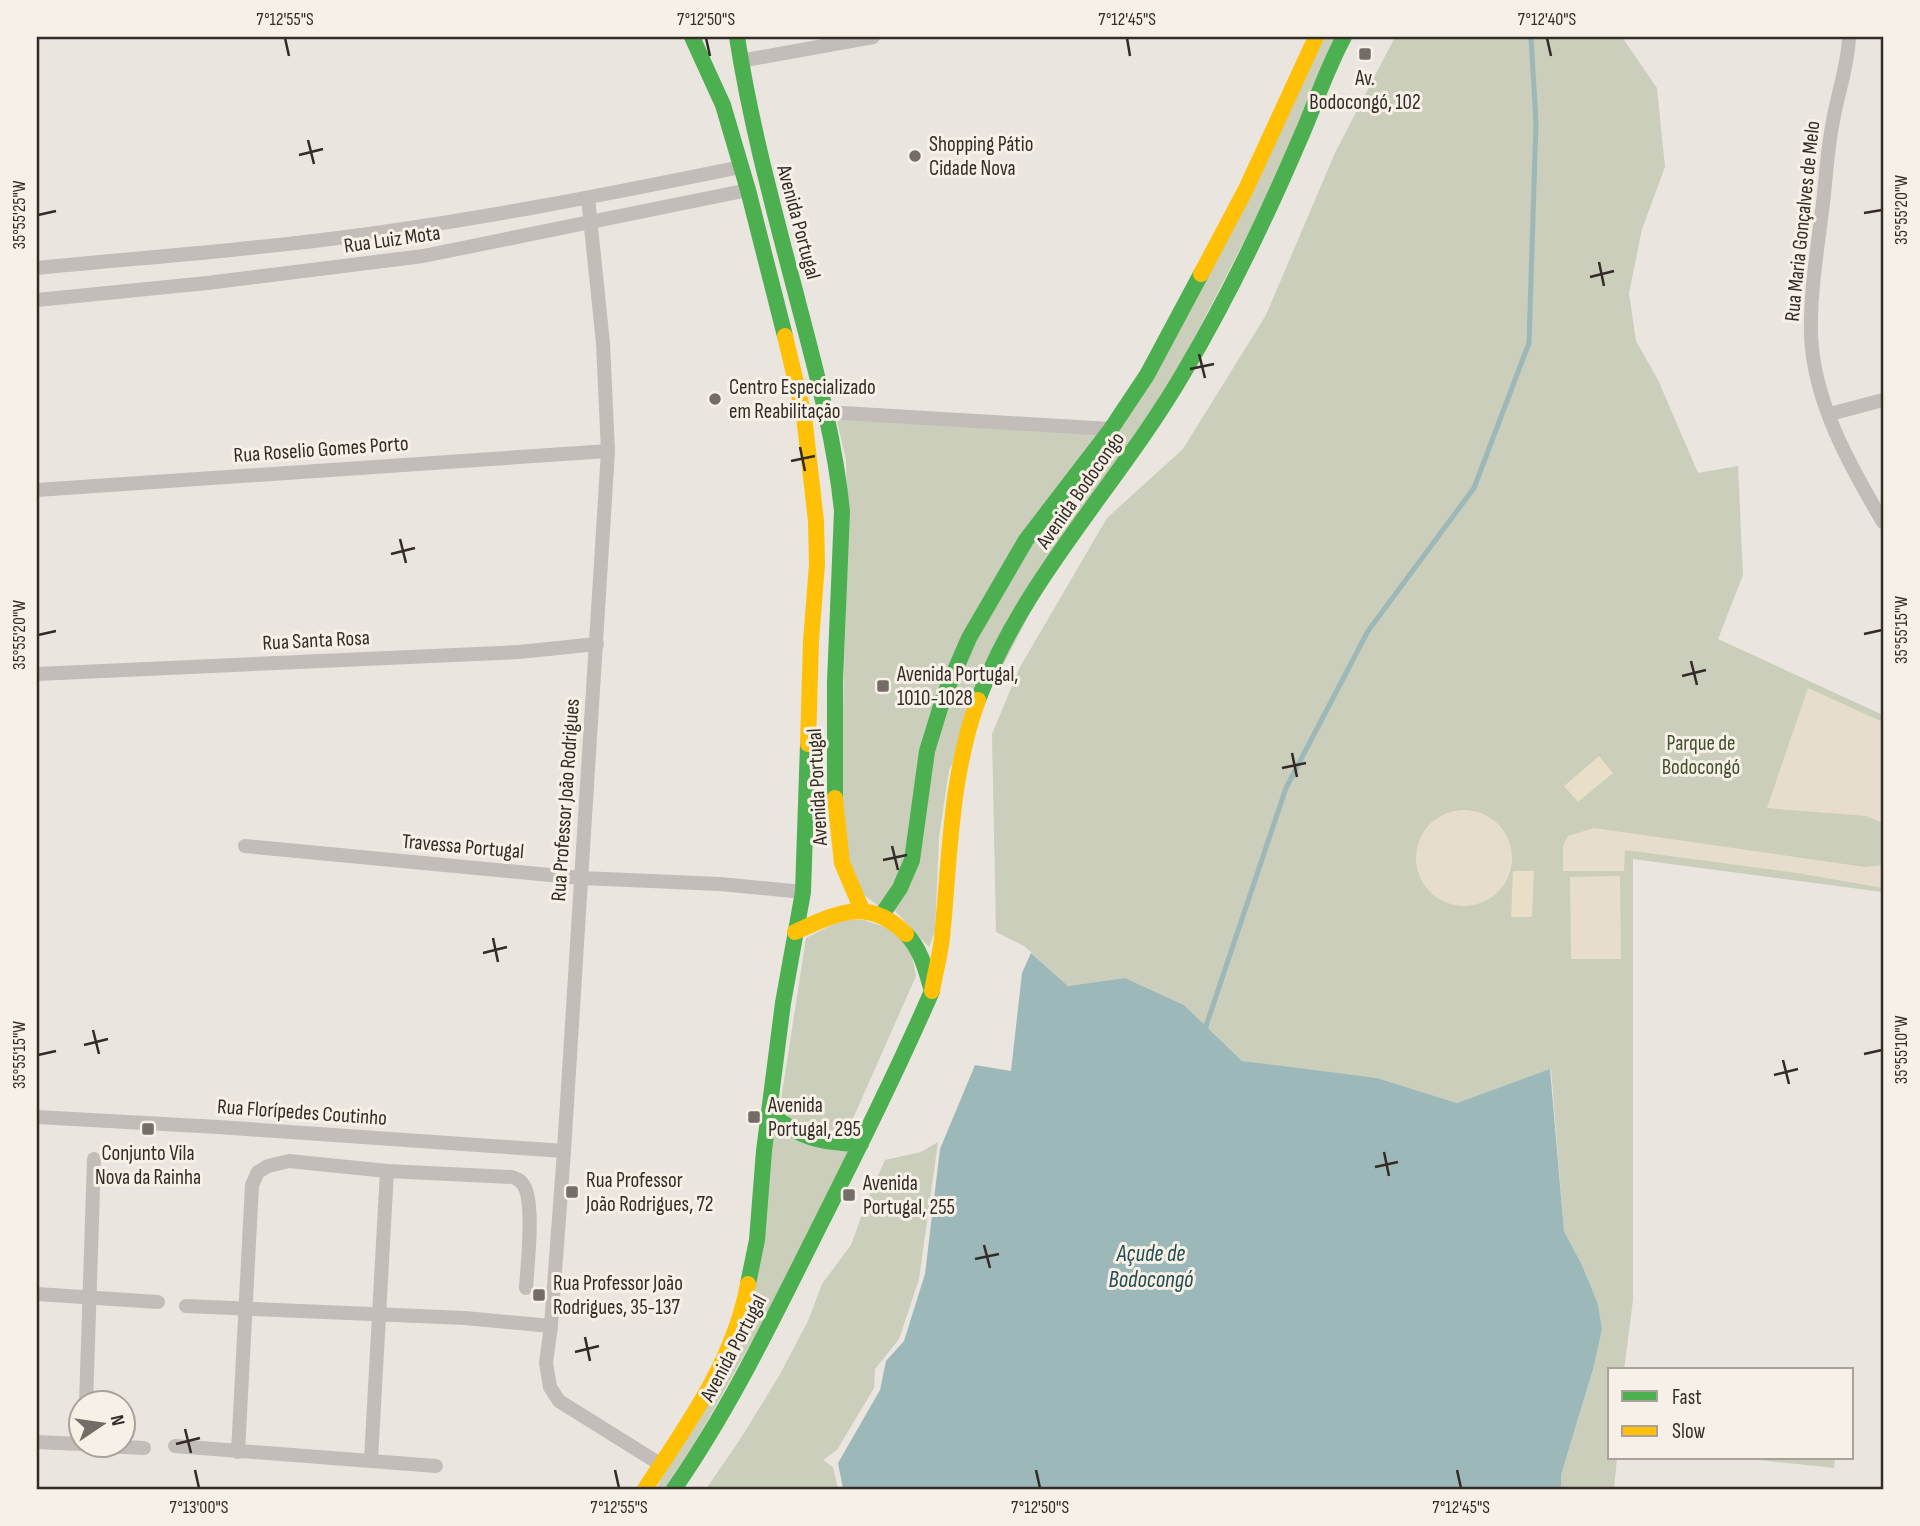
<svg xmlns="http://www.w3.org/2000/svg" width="1920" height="1526" font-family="'Sofia Sans Condensed',sans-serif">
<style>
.green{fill:#caceba}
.sand{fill:#e9dec7}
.plaza{fill:#e7ddcf}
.water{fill:#9db8b9}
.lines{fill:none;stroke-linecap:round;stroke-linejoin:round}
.stream{stroke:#9db8b9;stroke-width:5}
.street{stroke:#c2bdb8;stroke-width:14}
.fast{stroke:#4caf50;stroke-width:16}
.slow{stroke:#ffc107;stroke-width:16}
.ticks{fill:none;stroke:#332b27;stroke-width:2.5}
.poi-dot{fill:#736c67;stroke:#f7f0e6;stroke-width:2.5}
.labels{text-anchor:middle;stroke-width:6;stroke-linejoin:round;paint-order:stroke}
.poi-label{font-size:21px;fill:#332b27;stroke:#f7f0e6;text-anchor:start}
.street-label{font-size:21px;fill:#332b27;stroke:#f7f0e6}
.park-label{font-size:21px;fill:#414f2d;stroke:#f7f0e6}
.water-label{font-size:23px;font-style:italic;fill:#204b50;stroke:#f7f0e6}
.neatline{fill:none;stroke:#332b27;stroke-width:2.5}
.ticks-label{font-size:18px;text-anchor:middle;fill:#332b27}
</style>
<rect width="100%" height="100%" fill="#eae5df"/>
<path class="green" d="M1321 37H1337L1267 197 1174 377 1081 514 949 770 939 837 935 931 929 947 894 910 932 757 965 662 1019 563 1133 407Z
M1395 37H1622L1657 88 1665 167 1642 229 1629 293 1636 341 1658 380 1698 473 1738 466 1743 575 1718 639 1883 715V892L1633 859V1300L1624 1370H1610V1458H1617L1614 1489H1561V1475L1594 1366 1602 1329 1598 1304 1582 1265 1564 1231 1551 1069 1457 1103 1377 1078 1282 1068 1242 1061 1184 1005 1125 978 1068 986 1024 946 996 932 992 734 1020 667 1107 518 1183 449 1266 315 1335 153Z
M836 417 1098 433 959 646 907 858 880 907 856 889 840 814 848 534 846 460Z
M842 920H864L890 929 910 948 916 976 847 1132 824 1130 789 1119 781 1100 806 938Z
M776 1125 851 1148 796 1263 669 1489H656L743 1328Z
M938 1142 919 1279 899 1339 875 1369 874 1388 837 1450 823 1460 833 1467 838 1489H706L739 1441 779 1376 808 1321 822 1284 851 1245 868 1198 885 1160 921 1152Z
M1740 1458H1835L1834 1468Z"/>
<path class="sand" d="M1599 756 1613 773 1578 802 1564 786Z
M1513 871H1534L1532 917H1511Z"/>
<path class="plaza" d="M1808 688 1883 722V823L1866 816 1767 808Z
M1416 858a48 48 0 1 1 96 0a48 48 0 1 1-96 0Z
M1594 828 1865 867 1883 865V888L1797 873 1625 850 1624 871H1563V846L1568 836Z
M1620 876 1621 959H1571L1570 877Z"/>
<path class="water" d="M1031 953 1068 986 1125 978 1184 1005 1242 1061 1377 1078 1457 1103 1550 1069 1564 1231 1582 1265 1598 1304 1602 1329 1594 1366 1561 1475V1489H843L838 1463 880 1390 886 1361 904 1341 925 1274 940 1149 975 1065 1011 1071 1022 973Z"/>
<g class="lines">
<path class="stream" d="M1206 1033V1026L1286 788 1368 631 1474 488 1529 343 1536 122 1531 37"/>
<path class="street" d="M1849 37C1848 66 1838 92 1833 121 1827 150 1826 181 1822 211 1817 252 1810 293 1811 334 1813 401 1850 466 1883 522
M740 61 873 37
M588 198 603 343 608 451 564 1151 551 1326 546 1363 550 1387 559 1401 660 1464
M37 268C137 258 238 251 338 238 473 221 608 194 741 167
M37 300 207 283 423 256 748 190
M826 412 1111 429
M1830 414 1883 400
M37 490 608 451
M37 674 519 652 597 644
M245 846 582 878 720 884 803 892
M37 1117 218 1127 564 1151
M37 1294 158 1302
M186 1306 465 1318 551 1326
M86 1404 94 1159
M37 1442 80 1444
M105 1446 144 1448
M175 1446 436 1466
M238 1452 252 1185 258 1172 268 1166 289 1161 387 1171 512 1177C517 1179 519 1179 522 1183 536 1198 527 1267 526 1288
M371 1460 387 1171"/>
<path class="fast" d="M692 37 723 105 748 190 785 336
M737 37C751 127 775 214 798 302 816 371 835 440 842 511L835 682V798
M978 700C1024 578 1119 484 1184 372 1229 296 1267 216 1302 134 1316 102 1327 68 1344 37
M881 916 900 888 912 860 927 751 944 696 969 638 1026 540 1111 429 1147 375 1201 274
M769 1112C800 1139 821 1143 861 1144
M748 1284 757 1240 764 1151 783 1003 803 892 808 744
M674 1489C724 1417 763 1339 802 1261 847 1171 892 1083 932 991 926 971 921 949 906 934"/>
<path class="slow" d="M1201 274 1246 189 1316 37
M785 336 804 416 816 521 817 564 811 641 808 744
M835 798 842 863 862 910
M795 932C837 913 868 896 906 934
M932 991C935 973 940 956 942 938 950 857 950 777 978 700
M645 1489C687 1425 734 1361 748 1284"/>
</g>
<path class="ticks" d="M285 38 289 56M706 38 710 56M1127 38 1130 56M1547 38 1551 56M308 140 314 164M299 155 323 149M1864 213 1882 210M38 215 56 211M1599 262 1604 286M1590 277 1614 271M1199 354 1205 378M1190 369 1214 364M800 447 805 471M791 461 815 456M400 539 406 563M391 554 415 548M1864 634 1882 630M38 635 56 631M1691 661 1697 685M1682 676 1706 670M1292 753 1297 777M1282 768 1306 763M892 846 898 870M883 860 907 855M493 938 498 962M483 953 507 947M93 1030 99 1054M84 1045 108 1039M1864 1054 1882 1050M38 1055 56 1051M1783 1060 1789 1084M1774 1075 1798 1069M1384 1152 1389 1176M1375 1167 1398 1162M984 1245 990 1268M975 1259 999 1254M585 1337 590 1361M575 1352 599 1346M185 1429 191 1453M176 1444 200 1438M195 1470 199 1488M615 1470 619 1488M1036 1470 1040 1488M1457 1470 1461 1488"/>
<g class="poi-dot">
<rect x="1358" y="47" width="14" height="14" rx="3.5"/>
<circle cx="915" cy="156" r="7"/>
<circle cx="715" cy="399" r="7"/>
<rect x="876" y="679" width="14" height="14" rx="3.5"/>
<rect x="747" y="1110" width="14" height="14" rx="3.5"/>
<rect x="141" y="1122" width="14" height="14" rx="3.5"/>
<rect x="565" y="1185" width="14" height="14" rx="3.5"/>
<rect x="842" y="1188" width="14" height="14" rx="3.5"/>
<rect x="532" y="1288" width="14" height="14" rx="3.5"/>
</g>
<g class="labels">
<g class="poi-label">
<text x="1365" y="85" text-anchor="middle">Av.<tspan x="1365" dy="24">Bodocongó, 102</tspan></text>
<text x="929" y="151">Shopping Pátio<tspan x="929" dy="24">Cidade Nova</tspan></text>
<text x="729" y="394">Centro Especializado<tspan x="729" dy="24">em Reabilitação</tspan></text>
<text x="897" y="681">Avenida Portugal,<tspan x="897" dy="24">1010-1028</tspan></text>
<text x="768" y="1112">Avenida<tspan x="768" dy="24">Portugal, 295</tspan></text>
<text x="148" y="1160" text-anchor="middle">Conjunto Vila<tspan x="148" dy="24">Nova da Rainha</tspan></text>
<text x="586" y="1187">Rua Professor<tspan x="586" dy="24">João Rodrigues, 72</tspan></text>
<text x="863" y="1190">Avenida<tspan x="863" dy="24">Portugal, 255</tspan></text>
<text x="553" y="1290">Rua Professor João<tspan x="553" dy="24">Rodrigues, 35-137</tspan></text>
</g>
<g class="street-label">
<text transform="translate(1802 221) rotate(-84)" y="7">Rua Maria Gonçalves de Melo</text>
<text transform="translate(799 222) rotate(75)" y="7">Avenida Portugal</text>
<text transform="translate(392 239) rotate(-8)" y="7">Rua Luiz Mota</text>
<text transform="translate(321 449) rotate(-4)" y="7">Rua Roselio Gomes Porto</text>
<text transform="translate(1080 490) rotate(-55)" y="7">Avenida Bodocongo</text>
<text transform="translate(316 640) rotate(-3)" y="7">Rua Santa Rosa</text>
<text transform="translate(817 787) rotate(-93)" y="7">Avenida Portugal</text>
<text transform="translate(565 800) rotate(-86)" y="7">Rua Professor João Rodrigues</text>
<text transform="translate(463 846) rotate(5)" y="7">Travessa Portugal</text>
<text transform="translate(302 1112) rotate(4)" y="7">Rua Florípedes Coutinho</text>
<text transform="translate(733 1348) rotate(-62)" y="7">Avenida Portugal</text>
</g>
<g class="park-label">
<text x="1701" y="750">Parque de<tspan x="1701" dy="24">Bodocongó</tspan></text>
</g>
<g class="water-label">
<text x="1151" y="1261">Açude de<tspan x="1151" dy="26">Bodocongó</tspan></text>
</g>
</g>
<rect width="1920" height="1526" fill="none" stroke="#f7f0e6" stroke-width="77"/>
<rect x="1608" y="1368" width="245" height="91" fill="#f7f0e6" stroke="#a9a19a" stroke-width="2"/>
<rect x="1622" y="1391" width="35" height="10" fill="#4caf50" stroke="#a9a19a" stroke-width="2"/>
<text x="1672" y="1404" font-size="21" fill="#332b27">Fast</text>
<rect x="1622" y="1426" width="35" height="10" fill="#ffc107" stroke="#a9a19a" stroke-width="2"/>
<text x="1672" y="1438" font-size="21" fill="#332b27">Slow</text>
<g transform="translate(102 1424) rotate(77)"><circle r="33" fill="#f7f0e6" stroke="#a9a19a" stroke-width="2"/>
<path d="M0-5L12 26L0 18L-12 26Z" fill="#736c67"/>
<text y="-10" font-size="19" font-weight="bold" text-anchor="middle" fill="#332b27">N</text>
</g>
<rect x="38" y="38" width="1844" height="1450" class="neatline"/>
<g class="ticks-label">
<text x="285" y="25">7°12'55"S</text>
<text x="706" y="25">7°12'50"S</text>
<text x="1127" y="25">7°12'45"S</text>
<text x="1547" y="25">7°12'40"S</text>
<text transform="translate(1901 210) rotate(-90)" y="6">35°55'20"W</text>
<text transform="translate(19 215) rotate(-90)" y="6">35°55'25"W</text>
<text transform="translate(1901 630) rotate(-90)" y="6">35°55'15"W</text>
<text transform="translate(19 635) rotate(-90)" y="6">35°55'20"W</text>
<text transform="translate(1901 1050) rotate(-90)" y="6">35°55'10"W</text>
<text transform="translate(19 1055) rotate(-90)" y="6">35°55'15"W</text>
<text x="199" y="1513">7°13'00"S</text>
<text x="619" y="1513">7°12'55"S</text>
<text x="1040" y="1513">7°12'50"S</text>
<text x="1461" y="1513">7°12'45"S</text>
</g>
</svg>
